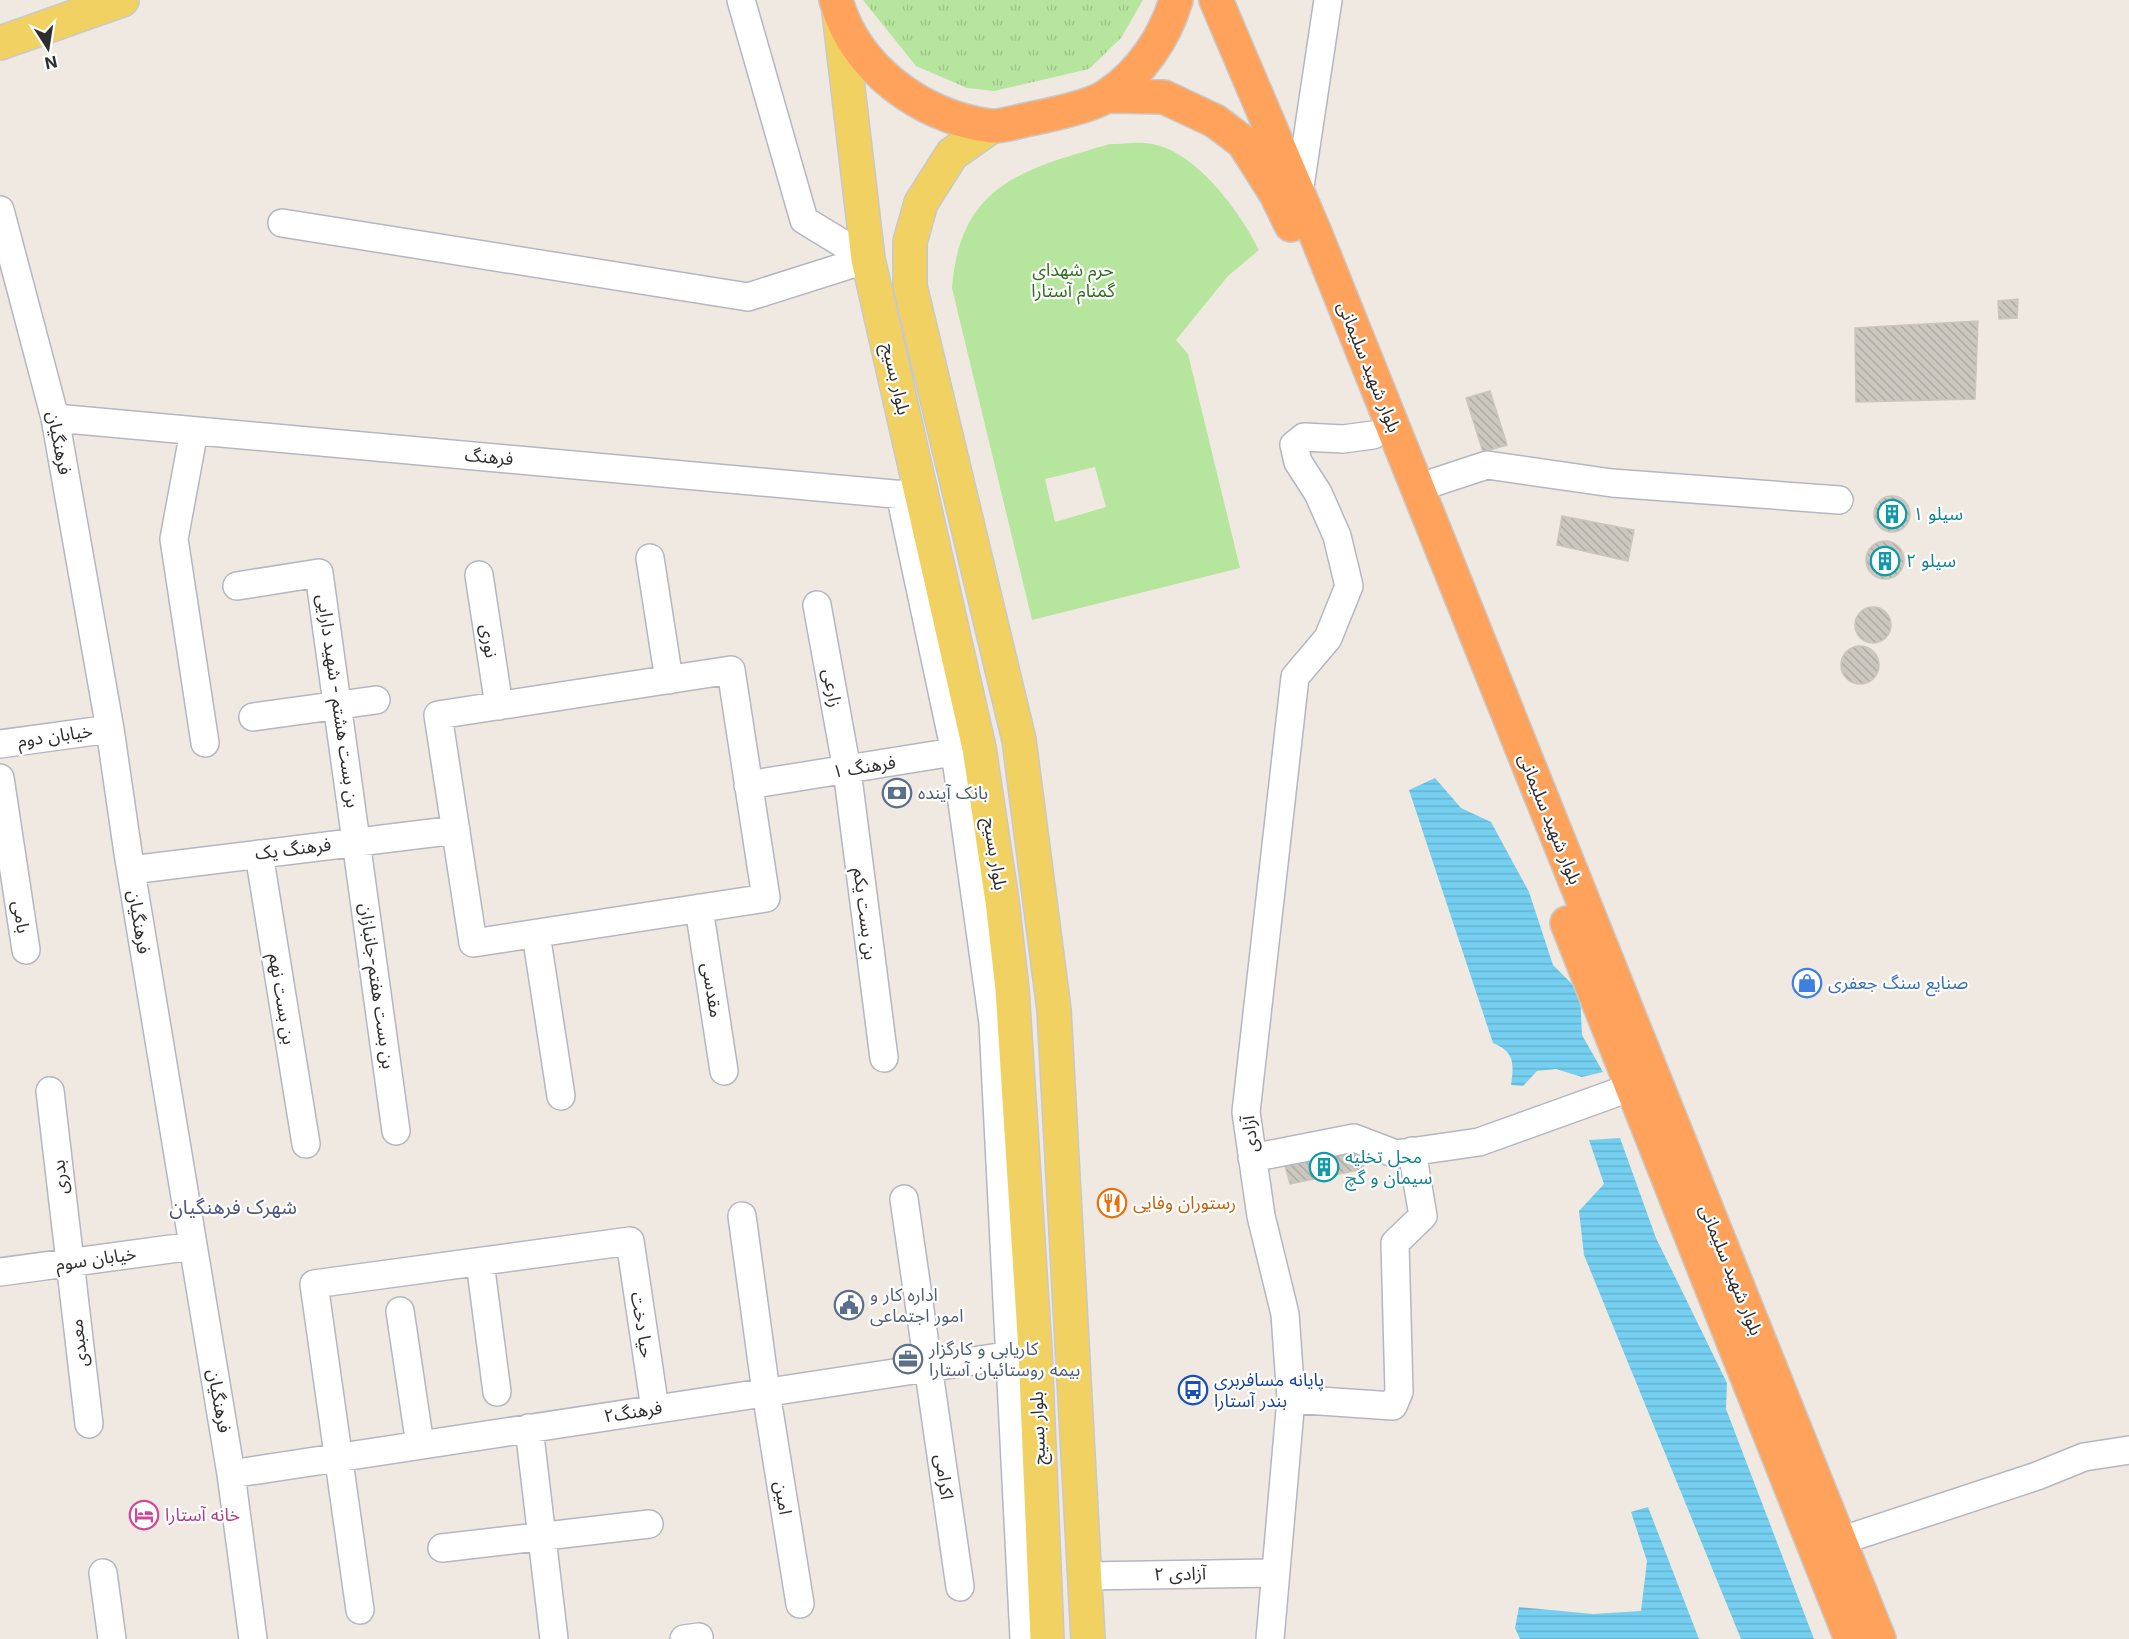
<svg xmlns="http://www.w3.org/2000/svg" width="2129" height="1639" font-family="Inter,'Noto Sans Arabic',sans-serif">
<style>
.grass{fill:url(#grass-tufts)}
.park{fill:#b6e59e;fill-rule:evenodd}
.water{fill:url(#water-rules)}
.building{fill:url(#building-back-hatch);stroke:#cbc5ba;stroke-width:1.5}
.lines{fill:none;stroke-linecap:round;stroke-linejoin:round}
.minor-casing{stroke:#b4b7c1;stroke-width:30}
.major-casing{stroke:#c9c9c9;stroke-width:36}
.highway-casing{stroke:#c9c9c9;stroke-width:36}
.minor{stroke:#fff;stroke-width:27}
.major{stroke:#f2d163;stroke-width:33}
.highway{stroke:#ffa35c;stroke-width:33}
.labels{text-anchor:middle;stroke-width:4.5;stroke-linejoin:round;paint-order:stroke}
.park-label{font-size:18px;fill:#2c6e1b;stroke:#fff}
.street-label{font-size:18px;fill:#2e2e2e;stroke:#fff}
.culture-label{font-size:18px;fill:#0d838f;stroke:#fff;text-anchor:start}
.service-label{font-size:18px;fill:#4e5e75;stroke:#fff;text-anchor:start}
.shop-label{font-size:18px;fill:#366cbe;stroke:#fff;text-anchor:start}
.food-label{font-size:18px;fill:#c56008;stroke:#fff;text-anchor:start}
.transit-label{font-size:18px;fill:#164399;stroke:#fff;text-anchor:start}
.hotel-label{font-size:18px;fill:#b23c85;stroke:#fff;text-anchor:start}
.neighbourhood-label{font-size:20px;fill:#4d5680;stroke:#fff}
</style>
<defs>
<pattern id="grass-tufts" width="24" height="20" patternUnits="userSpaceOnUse" patternTransform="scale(1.5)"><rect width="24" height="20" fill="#b6e59e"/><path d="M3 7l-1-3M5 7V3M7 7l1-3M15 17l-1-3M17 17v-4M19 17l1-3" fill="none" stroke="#9dc588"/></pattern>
<pattern id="water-rules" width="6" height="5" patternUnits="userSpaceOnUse" patternTransform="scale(1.5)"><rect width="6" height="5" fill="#75cff0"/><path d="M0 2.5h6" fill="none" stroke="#66b2ce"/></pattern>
<pattern id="building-back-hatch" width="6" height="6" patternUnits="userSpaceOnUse" patternTransform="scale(1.5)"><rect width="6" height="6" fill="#cbc7bf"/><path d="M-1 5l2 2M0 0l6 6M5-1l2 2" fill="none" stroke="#afaba4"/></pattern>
</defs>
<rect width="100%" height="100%" fill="#efe9e1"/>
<path class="grass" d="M863 0H1143L1121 38 1089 69 994 91 967 88 916 66Z"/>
<path class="park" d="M1110 144C1123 144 1139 141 1152 144 1197 152 1240 212 1259 250L1228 276 1176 340 1188 354 1240 568 1032 620 952 288C960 184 1024 169 1110 144ZM1095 467 1106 507 1055 522 1045 479Z"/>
<path class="water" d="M1435 778 1461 808 1491 822 1529 892 1553 965 1580 992 1582 1035 1603 1072 1582 1077 1556 1069 1537 1071 1523 1086 1511 1085C1514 1064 1515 1052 1493 1043L1409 790Z
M1620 1138 1656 1238 1727 1383 1726 1409 1814 1639H1741L1584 1255 1579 1211 1604 1184 1589 1140Z
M1648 1507 1699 1639H1520L1515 1628 1519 1607 1593 1614 1641 1611 1647 1561 1631 1512Z"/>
<path class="building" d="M2018 299 2017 318 1999 319 1998 301Z
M1978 321 1975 399 1856 402 1855 328Z
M1490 391 1507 445 1483 452 1466 398Z
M1874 514a18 18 0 1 1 36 0a18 18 0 1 1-36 0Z
M1562 516 1634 530 1628 561 1557 545Z
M1866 560a19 19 0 1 1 38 0a19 19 0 1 1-38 0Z
M1855 625a18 18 0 1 1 36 0a18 18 0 1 1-36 0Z
M1841 665a19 19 0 1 1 38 0a19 19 0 1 1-38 0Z
M1359 1150 1364 1169 1290 1184 1285 1166Z"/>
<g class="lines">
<g class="minor-casing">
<path id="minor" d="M741 0 804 220 868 259
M1299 193 1328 0
M0 210 55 418 110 729 128 853 231 1474 253 1639
M282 223 748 297 868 259
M55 418 916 496
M194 431 174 539 205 743
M1417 488 1487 465 1612 483 1839 500
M900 494 955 752 993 1023 1024 1639
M650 558 669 680
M479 575 499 706
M237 586 319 573 396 1131
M817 605 847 770 884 1058
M731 670 766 898 473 943 438 715Z
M253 717 376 700
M0 744 110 729
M0 778 26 950
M748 785 972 749
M259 854 306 1144
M131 870 456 830
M699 908 724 1071
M536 934 561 1096
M50 1091 89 1424
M1252 1158 1354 1138 1396 1154 1479 1142 1632 1087
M904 1199 960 1587
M742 1216 766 1392 800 1604
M480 1262 497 1392
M0 1272 193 1246
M400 1311 420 1445
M1291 1399 1393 1406 1399 1392 1395 1243 1423 1216 1412 1151
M529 1428 554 1639
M231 1474 1025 1353
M1840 1541 2037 1476 2084 1457 2129 1450
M442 1548 649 1524
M103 1573 112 1639
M1085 1576 1275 1573
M360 1610 314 1284 630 1241 655 1409
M684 1639 699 1637
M1270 1639 1291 1399 1285 1314 1261 1216 1246 1112 1295 677 1328 638 1349 586 1337 536 1318 493 1298 462 1294 445 1304 437 1343 439 1373 435"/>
</g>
<g class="major-casing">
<path id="major" d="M839 12 868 259 979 748 1002 901 1012 989 1035 1351 1047 1639
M0 43 122 0
M992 126 952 154 921 203 910 242V286L1019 740 1054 1010 1088 1639"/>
</g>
<g class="highway-casing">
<path id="highway" d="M836 0C855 69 921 116 990 126 1002 127 1018 121 1030 119 1050 115 1093 106 1108 95 1141 73 1165 37 1176 0
M1216 0 1316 235 1879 1639
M1108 96 1164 97 1215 121 1243 142 1276 194 1291 225
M1567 923 1851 1639"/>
</g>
<use href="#minor" class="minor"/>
<use href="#major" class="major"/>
<use href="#highway" class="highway"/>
</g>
<defs>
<g id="building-ring" transform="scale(1.5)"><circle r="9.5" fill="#fff" stroke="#0f9aa8" stroke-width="1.5"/><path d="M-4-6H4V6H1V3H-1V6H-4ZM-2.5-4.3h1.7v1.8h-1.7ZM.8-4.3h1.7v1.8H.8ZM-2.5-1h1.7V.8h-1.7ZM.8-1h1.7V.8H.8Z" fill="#0f9aa8"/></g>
<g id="bank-ring" transform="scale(1.5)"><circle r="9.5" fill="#fff" stroke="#5c6f8a" stroke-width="1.5"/><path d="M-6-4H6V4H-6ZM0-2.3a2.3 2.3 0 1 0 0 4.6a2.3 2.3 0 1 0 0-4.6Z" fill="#5c6f8a"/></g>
<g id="shop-ring" transform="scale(1.5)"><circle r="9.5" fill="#fff" stroke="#3f7fe0" stroke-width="1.5"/><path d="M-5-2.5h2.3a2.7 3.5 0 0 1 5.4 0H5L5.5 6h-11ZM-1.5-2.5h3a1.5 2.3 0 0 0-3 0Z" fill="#3f7fe0"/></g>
<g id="restaurant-ring" transform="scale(1.5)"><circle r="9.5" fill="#fff" stroke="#e8710a" stroke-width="1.5"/><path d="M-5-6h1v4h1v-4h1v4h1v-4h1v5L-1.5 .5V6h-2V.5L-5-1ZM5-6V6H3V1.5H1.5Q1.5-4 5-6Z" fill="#e8710a"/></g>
<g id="civic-ring" transform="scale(1.5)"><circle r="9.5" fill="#fff" stroke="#5c6f8a" stroke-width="1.5"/><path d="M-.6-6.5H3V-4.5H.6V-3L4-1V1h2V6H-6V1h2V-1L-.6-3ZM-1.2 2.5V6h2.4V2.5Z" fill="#5c6f8a"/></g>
<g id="office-ring" transform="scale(1.5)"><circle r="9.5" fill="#fff" stroke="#5c6f8a" stroke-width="1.5"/><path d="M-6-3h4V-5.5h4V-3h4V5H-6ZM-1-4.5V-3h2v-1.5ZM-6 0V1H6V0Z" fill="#5c6f8a"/></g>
<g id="bus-ring" transform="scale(1.5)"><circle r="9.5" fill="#fff" stroke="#1a4fb4" stroke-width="1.5"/><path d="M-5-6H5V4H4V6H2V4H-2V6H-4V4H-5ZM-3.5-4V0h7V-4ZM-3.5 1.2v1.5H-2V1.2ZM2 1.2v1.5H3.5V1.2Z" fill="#1a4fb4"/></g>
<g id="hotel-ring" transform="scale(1.5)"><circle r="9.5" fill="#fff" stroke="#d1479c" stroke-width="1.5"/><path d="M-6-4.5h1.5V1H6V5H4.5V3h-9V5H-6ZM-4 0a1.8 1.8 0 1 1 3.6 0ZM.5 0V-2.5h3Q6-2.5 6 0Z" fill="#d1479c"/></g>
</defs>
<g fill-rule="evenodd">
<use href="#building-ring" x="1892" y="514"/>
<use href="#building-ring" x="1885" y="561"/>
<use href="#bank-ring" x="897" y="793"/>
<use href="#shop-ring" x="1807" y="983"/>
<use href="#building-ring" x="1324" y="1167"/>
<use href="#restaurant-ring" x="1112" y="1203"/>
<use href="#civic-ring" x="849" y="1305"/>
<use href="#office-ring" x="908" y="1359"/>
<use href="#bus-ring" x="1193" y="1390"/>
<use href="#hotel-ring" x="144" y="1515"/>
</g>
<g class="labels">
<g class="park-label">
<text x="1073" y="276">حرم شهدای<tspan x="1073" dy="21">گمنام آستارا</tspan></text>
</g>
<g class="street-label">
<text transform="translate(1369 367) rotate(68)" y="6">بلوار شهید سلیمانی</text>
<text transform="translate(896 379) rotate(77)" y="6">بلوار بسیج</text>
<text transform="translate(59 443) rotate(79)" y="6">فرهنگیان</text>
<text transform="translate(489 457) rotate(5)" y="6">فرهنگ</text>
<text transform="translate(489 641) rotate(81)" y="6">نوری</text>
<text transform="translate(832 688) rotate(80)" y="6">زارعی</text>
<text transform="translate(338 701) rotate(82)" y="6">بن بست هشتم - شهید دارایی</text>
<text transform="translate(55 736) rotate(-8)" y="6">خیابان دوم</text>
<text transform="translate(864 767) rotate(-9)" y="6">فرهنگ ۱</text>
<text transform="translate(1550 819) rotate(68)" y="6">بلوار شهید سلیمانی</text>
<text transform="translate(293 849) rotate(-7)" y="6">فرهنگ یک</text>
<text transform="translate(995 854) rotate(81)" y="6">بلوار بسیج</text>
<text transform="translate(865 914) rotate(83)" y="6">بن بست یکم</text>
<text transform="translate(21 917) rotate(81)" y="6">بامی</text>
<text transform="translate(139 922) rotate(81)" y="6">فرهنگیان</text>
<text transform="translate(377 986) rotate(82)" y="6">بن بست هفتم-جانبازان</text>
<text transform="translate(712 990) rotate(81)" y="6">مقدسی</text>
<text transform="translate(282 999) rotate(81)" y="6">بن بست نهم</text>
<text transform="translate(1250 1134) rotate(-96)" y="6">آزادی</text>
<text transform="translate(60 1177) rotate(-96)" y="6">بدری</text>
<text transform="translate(96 1259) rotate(-8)" y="6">خیابان سوم</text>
<text transform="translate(1731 1270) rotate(68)" y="6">بلوار شهید سلیمانی</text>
<text transform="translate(642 1325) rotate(81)" y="6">حیا دخت</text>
<text transform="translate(79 1343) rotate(-97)" y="6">معبدی</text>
<text transform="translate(219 1401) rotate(80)" y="6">فرهنگیان</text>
<text transform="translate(633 1412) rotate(-9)" y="6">فرهنگ۲</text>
<text transform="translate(1038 1428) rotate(-92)" y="6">بلوار بسیج</text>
<text transform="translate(944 1477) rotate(82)" y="6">اکرامی</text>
<text transform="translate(783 1498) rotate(81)" y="6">امین</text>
<text transform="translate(1180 1574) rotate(-1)" y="6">آزادی ۲</text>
</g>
<g class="culture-label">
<text x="1913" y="520">سیلو ۱</text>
<text x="1906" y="567">سیلو ۲</text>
<text x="1345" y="1163">محل تخلیه<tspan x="1345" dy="21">سیمان و گچ</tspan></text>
</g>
<g class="service-label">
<text x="918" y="799">بانک آینده</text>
<text x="870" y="1301">اداره کار و<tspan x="870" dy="21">امور اجتماعی</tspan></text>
<text x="929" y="1355">کاریابی و کارگزار<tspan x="929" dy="21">بیمه روستائیان آستارا</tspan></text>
</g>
<g class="shop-label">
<text x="1828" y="989">صنایع سنگ جعفری</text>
</g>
<g class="food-label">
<text x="1133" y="1209">رستوران وفایی</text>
</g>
<g class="transit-label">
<text x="1214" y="1386">پایانه مسافربری<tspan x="1214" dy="21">بندر آستارا</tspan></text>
</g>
<g class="hotel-label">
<text x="165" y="1521">خانه آستارا</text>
</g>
<g class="neighbourhood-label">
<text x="233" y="1214">شهرک فرهنگیان</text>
</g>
</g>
<g transform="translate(48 48) rotate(168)" stroke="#ffffff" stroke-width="4.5" paint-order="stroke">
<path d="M0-4.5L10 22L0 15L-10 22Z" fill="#2e2e2e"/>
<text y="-9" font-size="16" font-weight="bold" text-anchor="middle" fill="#2e2e2e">N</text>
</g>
</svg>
